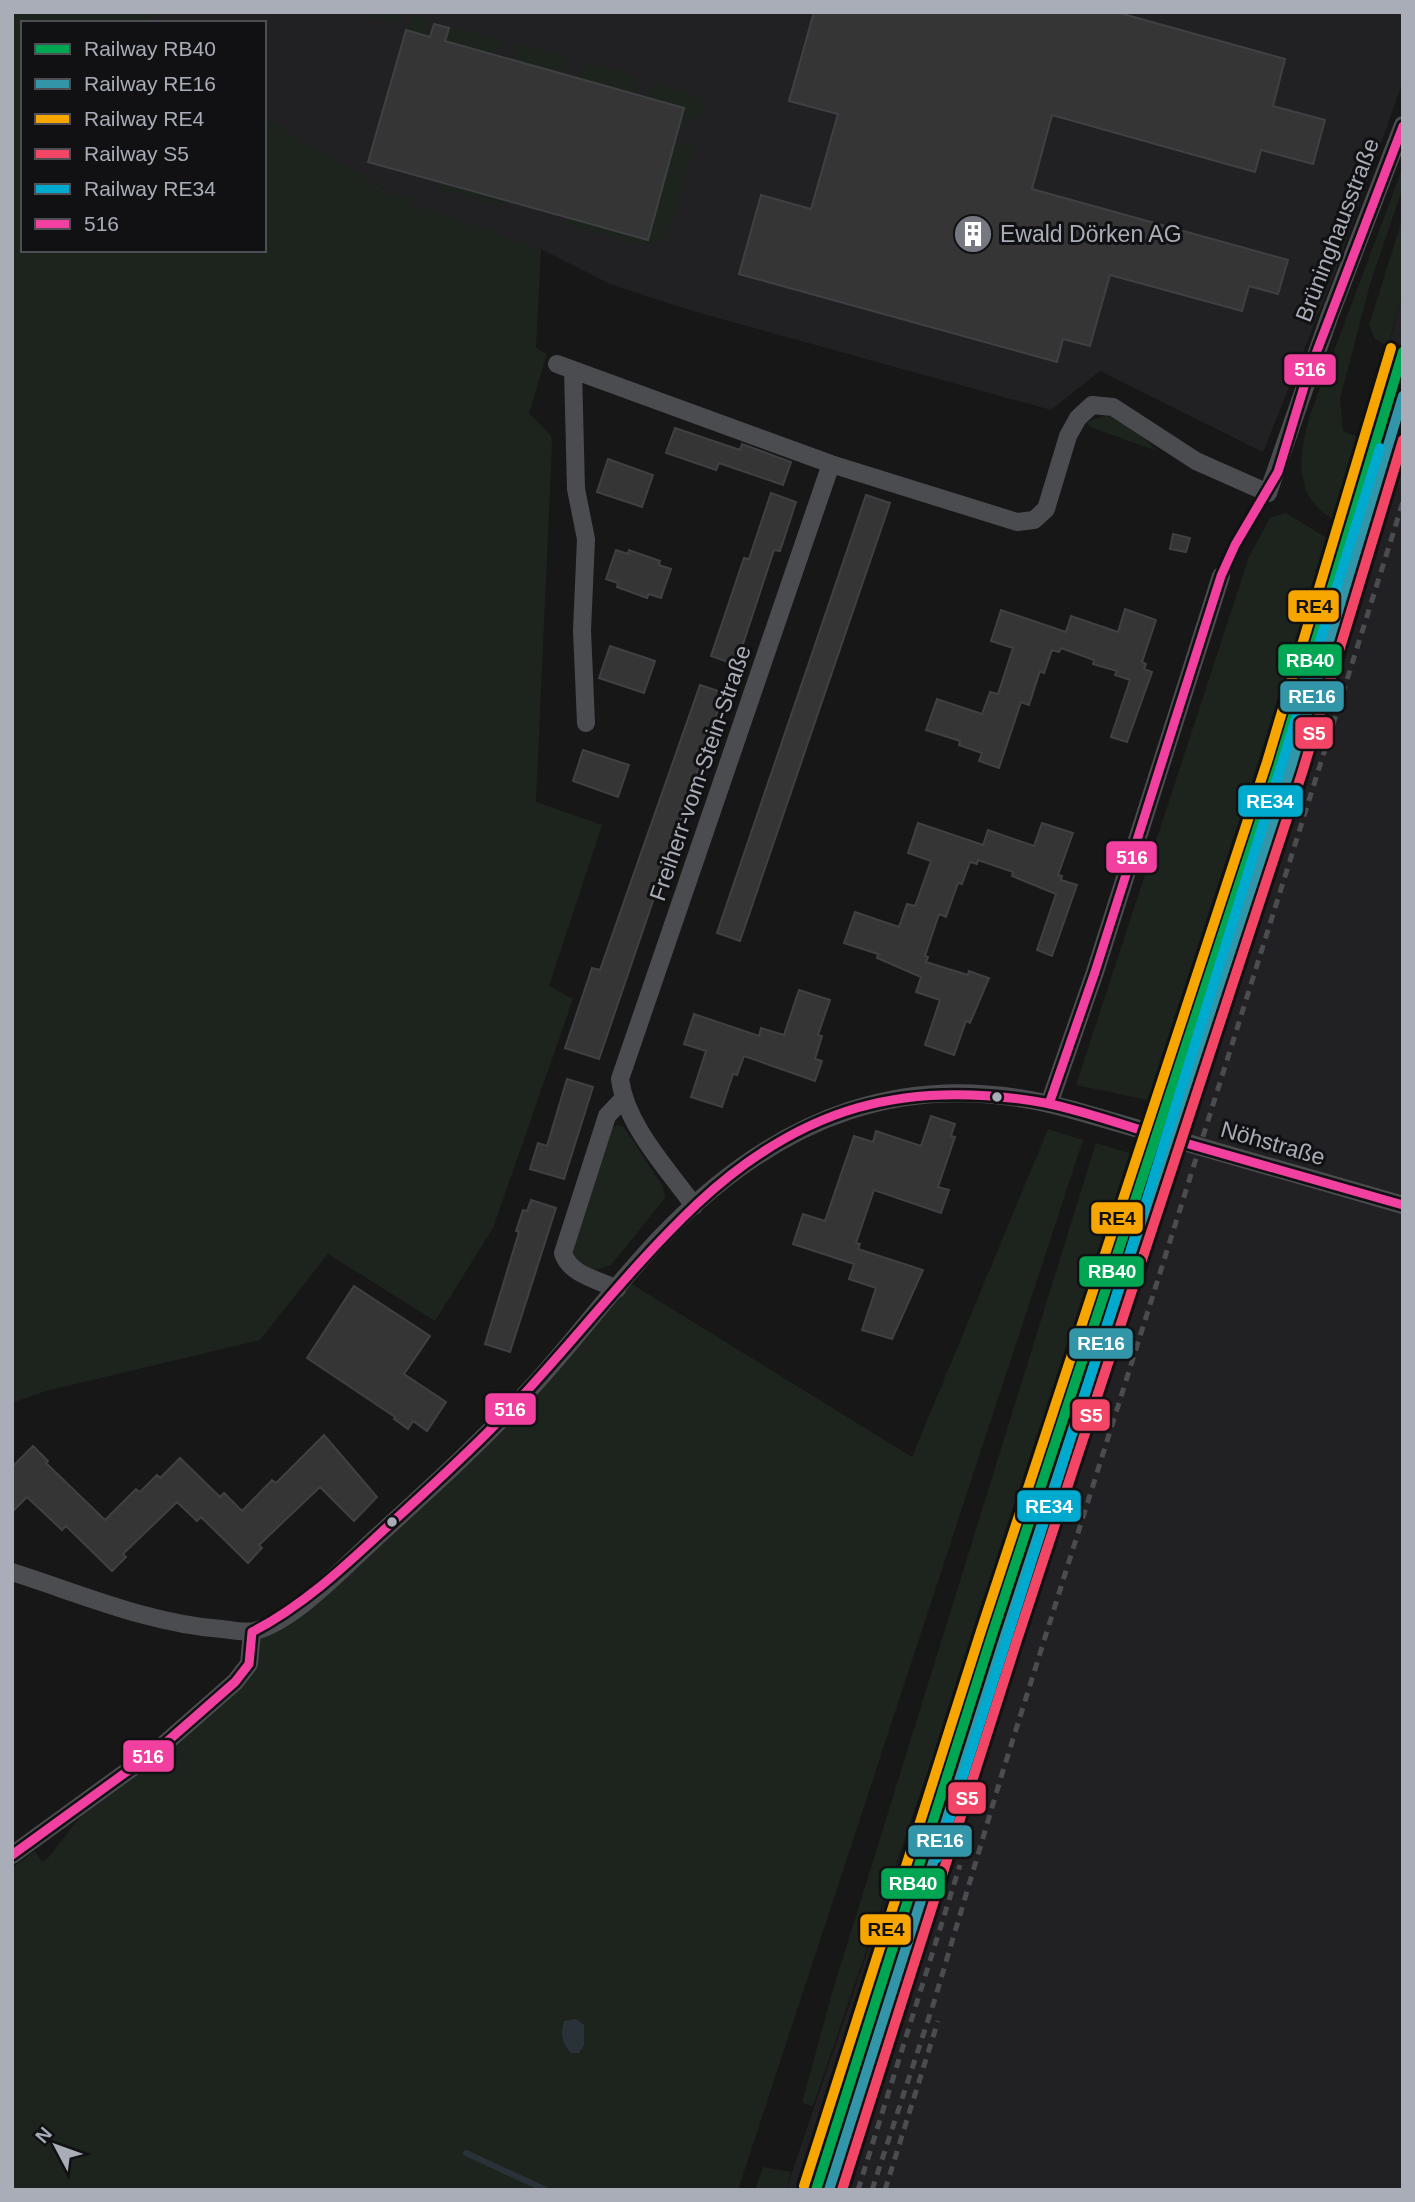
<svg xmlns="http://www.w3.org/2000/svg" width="1415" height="2202" font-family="Helvetica,sans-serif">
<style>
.built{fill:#212123}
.green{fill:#1d241e}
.water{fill:#2a3239}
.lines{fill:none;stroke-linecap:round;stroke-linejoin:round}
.stream{stroke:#2a3239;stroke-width:6}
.building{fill:#353536;stroke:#3f4043;stroke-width:2}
.street{stroke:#4b4c50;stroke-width:18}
.rail{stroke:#4b4c4f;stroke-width:5;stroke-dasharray:9 7;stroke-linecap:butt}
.street-bridge{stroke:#4b4c50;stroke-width:18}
.bus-1-casing{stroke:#111113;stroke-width:14}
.bus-1{stroke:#f240a1;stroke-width:9}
.rail-1-casing{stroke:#111113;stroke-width:16}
.rail-2-casing{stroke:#111113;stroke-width:16}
.rail-3-casing{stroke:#111113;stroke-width:16}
.rail-4-casing{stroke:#111113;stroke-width:16}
.rail-5-casing{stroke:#111113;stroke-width:16}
.rail-1{stroke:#00a651;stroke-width:10}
.rail-2{stroke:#3395a8;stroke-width:10}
.rail-3{stroke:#f7a600;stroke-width:10}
.rail-4{stroke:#f34667;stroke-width:10}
.rail-5{stroke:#00a9ce;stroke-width:10}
.bus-dot{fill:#a8adb8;stroke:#111113;stroke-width:2.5}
.labels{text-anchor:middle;stroke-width:6;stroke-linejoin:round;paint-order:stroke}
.street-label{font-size:23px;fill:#a8adb8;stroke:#111113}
.poi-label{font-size:23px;fill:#a8adb8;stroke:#111113;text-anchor:start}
.line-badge{stroke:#111113;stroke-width:2.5}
.badge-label{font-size:19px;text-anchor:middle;font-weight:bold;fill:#fff}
.pale-badge-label{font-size:19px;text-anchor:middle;font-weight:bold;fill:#111}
</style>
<rect width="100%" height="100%" fill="#171717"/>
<path class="built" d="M152 12H1403V81L1336 270 1263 452 1100 371 1051 410 689 310 610 284 541 249 410 204 411 200 391 193 264 118V23H150Z
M1403 291V2190H786L1139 1156 1148 1100 1330 540 1339 523 1365 440Z"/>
<path class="green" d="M12 12H152L150 23H23V250H264V118L391 193 411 200V204L541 249 536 348 547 354 529 413 551 436 552 445 536 802 602 825 549 986 573 999 493 1228 435 1321 328 1254 260 1340 46 1391 12 1403Z
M377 12H402L399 23 374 17Z
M413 15 431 20 427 36 408 31Z
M451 26 501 40 495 55 445 41Z
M518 44 568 57 564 74 513 60Z
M586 63 636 76 632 94 580 79Z
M655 82 700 97 704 106 702 113 684 125 680 123 684 108 649 98Z
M675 142 693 146 668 233 657 242 643 245 644 239H648Z
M1403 167V187L1370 284 1340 399 1343 431 1365 440 1339 523C1292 498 1298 460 1310 415Z
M442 183 503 200 501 206 440 188Z
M567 217 641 238 640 244 565 224Z
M1403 217V291L1388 347 1375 339 1369 325Z
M1107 415 1136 430 1157 451 1090 427 1086 422Z
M1286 513 1330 540 1148 1100 1076 1085 1249 557 1270 518Z
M617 1125 624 1127 663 1187 665 1198 611 1265 594 1271 575 1258 571 1252 612 1128Z
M1048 1129 1083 1140 738 2190H12V1868L35 1851 42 1862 48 1858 97 1795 235 1682 252 1632 282 1618 393 1522 625 1280 912 1457Z
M1096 1143 1139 1156 813 2106 802 2103 832 1993Z
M763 2167 791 2172 786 2190H755Z"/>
<path class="water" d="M576 2019 584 2025V2045L579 2053H571C562 2043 560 2034 564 2021Z"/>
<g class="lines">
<path class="stream" d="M466 2153 546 2190"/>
</g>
<path class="building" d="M814 12H1116L1285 59 1273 106 1325 120 1313 164 1261 150 1255 172 1052 115 1032 189 1288 260 1278 294 1249 286 1242 311 1110 275 1090 346 1063 339 1057 362 739 274 761 195 811 209 838 114 789 101Z
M434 24 449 28 445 41 684 108 648 240 368 162 406 30 430 37Z
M675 428 740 450 742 444 791 462 783 485 719 463 716 470 666 453Z
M608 459 653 475 642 507 597 492Z
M771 493 796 502 780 551 774 550 736 665 711 656 744 558 749 559Z
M866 495 890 503 740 941 717 933Z
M1173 534 1190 538 1186 552 1170 549Z
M616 550 628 554 629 550 660 561 659 565 671 569 661 598 649 594 647 598 617 587 618 583 606 579Z
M1125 609 1156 620 1142 662 1146 664 1144 669 1152 672 1127 742 1111 737 1130 680 1115 675 1117 671 1093 664 1094 660 1061 648 1059 652 1052 650 1044 673 1040 671 1029 705 1021 702 999 768 979 761 982 753 959 745 960 741 926 730 937 699 982 714 990 692 998 694 1013 648 991 641 1001 610 1066 632 1071 616 1118 632Z
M610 646 655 661 644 693 599 678Z
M700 685 724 693 599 1059 565 1048 592 968 600 970Z
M583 750 629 765 618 797 573 781Z
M918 823 983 845 988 830 1034 846 1042 823 1073 833 1058 875 1062 876 1061 880 1077 885 1052 956 1037 950 1056 894 1012 876 1013 872 978 860 977 864 970 862 962 884 958 883 946 917 939 914 925 956 928 957 926 962 968 975 969 971 989 978 970 1023 966 1021 954 1055 925 1045 940 1000 916 992 921 977 877 958 878 954 844 943 855 912 899 927 907 904 915 906 931 861 908 853Z
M799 990 830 1000 818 1035 822 1036 815 1059 822 1061 815 1081 744 1056 737 1075 733 1074 722 1107 691 1097 706 1051 684 1044 694 1014 759 1036 761 1028 784 1035Z
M567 1079 593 1087 564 1179 530 1169 538 1143 547 1146Z
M931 1116 955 1124 951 1136 955 1137 938 1187 949 1190 941 1213 874 1190 856 1243 860 1244 858 1249 923 1270 892 1339 862 1330 876 1288 849 1279 854 1264 793 1244 803 1214 825 1221 854 1136 873 1142 876 1131 921 1146Z
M531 1200 556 1208 510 1352 485 1344 519 1232 516 1231 523 1210 527 1211Z
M354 1286 430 1336 404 1374 446 1402 427 1431 413 1421 408 1429 394 1419 395 1417 307 1358Z
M324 1435 377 1497 354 1521 320 1487 259 1545 262 1548 248 1563 201 1517 197 1521 177 1502 123 1554 126 1557 112 1571 66 1526 62 1530 27 1497 12 1512V1467L33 1446 48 1461 46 1463 105 1520 136 1489 140 1492 157 1475 160 1478 180 1458 220 1497 224 1493 242 1511 272 1480 276 1483Z"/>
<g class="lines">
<path class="street" d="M557 364 831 464 1017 522 1034 520 1046 509 1068 436 1078 418 1092 405 1113 407 1196 461 1268 493 1330 315 1403 125
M573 370 576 489 586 539 582 630 586 723
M1049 1104 1095 972 1221 576
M694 1206C668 1169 626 1126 620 1079L831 464
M617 1289C598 1280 569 1274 563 1253L607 1116 623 1099
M12 1572C81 1594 150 1624 222 1629 231 1630 244 1633 254 1631 294 1622 349 1562 380 1534 435 1484 491 1433 541 1377 582 1331 619 1281 662 1236 777 1117 908 1063 1073 1110
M12 1855 162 1746 235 1682 249 1664 252 1632"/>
<path class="rail" d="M858 2190 960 1865
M872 2190 934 2002 1002 1774 1403 502
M885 2190 938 2021"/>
<path class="street-bridge" d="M1073 1110 1403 1205"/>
<g class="bus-1-casing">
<path id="bus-1" d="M1049 1104 1095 972 1221 576 1235 545 1278 472 1307 377 1403 126
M252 1632C304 1605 345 1566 387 1527 421 1496 455 1465 488 1432 561 1359 622 1275 697 1204 801 1107 905 1078 1045 1103 1085 1111 1125 1126 1164 1137 1244 1160 1323 1182 1403 1205
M12 1855 162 1746 235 1682 249 1664 252 1632"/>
</g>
<use href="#bus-1" class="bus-1"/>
<g class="rail-1-casing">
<path id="rail-1" d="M816 2190 992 1635 1278 766 1403 352"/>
</g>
<g class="rail-2-casing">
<path id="rail-2" d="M829 2190 1004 1639 1290 770 1403 396"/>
</g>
<g class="rail-3-casing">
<path id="rail-3" d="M804 2186 981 1631 1267 762 1391 348"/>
</g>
<g class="rail-4-casing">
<path id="rail-4" d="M842 2190 1016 1643 1302 773 1403 440"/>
</g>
<g class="rail-5-casing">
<path id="rail-5" d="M937 1858 1146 1202 1380 448"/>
</g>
<use href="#rail-1" class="rail-1"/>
<use href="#rail-2" class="rail-2"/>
<use href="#rail-3" class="rail-3"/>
<use href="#rail-4" class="rail-4"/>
<use href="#rail-5" class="rail-5"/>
</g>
<defs>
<g id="building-disc" transform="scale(2.0125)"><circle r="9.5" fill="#757880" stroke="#111113"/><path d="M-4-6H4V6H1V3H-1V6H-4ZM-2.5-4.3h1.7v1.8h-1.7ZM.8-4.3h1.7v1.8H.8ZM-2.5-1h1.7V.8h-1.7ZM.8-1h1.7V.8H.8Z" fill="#fff"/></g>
</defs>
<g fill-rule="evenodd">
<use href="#building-disc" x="973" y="234"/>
</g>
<g class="bus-dot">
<circle cx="997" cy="1097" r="6"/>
<circle cx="392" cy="1522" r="6"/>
</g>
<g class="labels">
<g class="street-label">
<text transform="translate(1337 230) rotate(-69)" y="8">Brüninghausstraße</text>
<text transform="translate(700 773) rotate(-71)" y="8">Freiherr-vom-Stein-Straße</text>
<text transform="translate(1273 1143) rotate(16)" y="8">Nöhstraße</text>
</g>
<g class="poi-label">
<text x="1000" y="242">Ewald Dörken AG</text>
</g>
</g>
<g class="line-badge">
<rect x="1283" y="353" width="54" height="33" rx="7" fill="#f240a1"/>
<rect x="1287" y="589" width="53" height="34" rx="7" fill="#f7a600"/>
<rect x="1277" y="643" width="66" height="34" rx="7" fill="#00a651"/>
<rect x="1279" y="680" width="66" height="33" rx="7" fill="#3395a8"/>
<rect x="1294" y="716" width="40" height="34" rx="7" fill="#f34667"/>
<rect x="1237" y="784" width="67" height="34" rx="7" fill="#00a9ce"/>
<rect x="1105" y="840" width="53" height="34" rx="7" fill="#f240a1"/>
<rect x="1090" y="1201" width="54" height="34" rx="7" fill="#f7a600"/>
<rect x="1078" y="1255" width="67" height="33" rx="7" fill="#00a651"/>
<rect x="1068" y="1327" width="66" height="33" rx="7" fill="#3395a8"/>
<rect x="484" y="1392" width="53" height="34" rx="7" fill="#f240a1"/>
<rect x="1071" y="1398" width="40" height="34" rx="7" fill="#f34667"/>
<rect x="1016" y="1489" width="66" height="34" rx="7" fill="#00a9ce"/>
<rect x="122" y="1739" width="53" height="34" rx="7" fill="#f240a1"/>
<rect x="947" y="1781" width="40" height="34" rx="7" fill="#f34667"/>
<rect x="907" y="1824" width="66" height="34" rx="7" fill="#3395a8"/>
<rect x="880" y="1867" width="66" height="33" rx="7" fill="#00a651"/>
<rect x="859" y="1913" width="53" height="33" rx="7" fill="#f7a600"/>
</g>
<g class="badge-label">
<text x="1310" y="376">516</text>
<text x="1310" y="667">RB40</text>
<text x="1312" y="703">RE16</text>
<text x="1314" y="740">S5</text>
<text x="1270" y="808">RE34</text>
<text x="1132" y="864">516</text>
<text x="1112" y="1278">RB40</text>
<text x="1101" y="1350">RE16</text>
<text x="510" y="1416">516</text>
<text x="1091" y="1422">S5</text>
<text x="1049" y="1513">RE34</text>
<text x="148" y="1763">516</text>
<text x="967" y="1805">S5</text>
<text x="940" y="1847">RE16</text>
<text x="913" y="1890">RB40</text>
</g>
<g class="pale-badge-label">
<text x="1314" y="613">RE4</text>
<text x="1117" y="1225">RE4</text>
<text x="886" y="1936">RE4</text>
</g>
<rect width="1415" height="2202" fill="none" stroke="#a8adb8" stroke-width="28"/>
<rect x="21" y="21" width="245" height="231" fill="#111113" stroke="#4d4f55" stroke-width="2"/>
<rect x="35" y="44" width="35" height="10" fill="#00a651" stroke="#4d4f55" stroke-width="2"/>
<text x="84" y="56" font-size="21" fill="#a8adb8">Railway RB40</text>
<rect x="35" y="79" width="35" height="10" fill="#3395a8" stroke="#4d4f55" stroke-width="2"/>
<text x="84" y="91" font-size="21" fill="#a8adb8">Railway RE16</text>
<rect x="35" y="114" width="35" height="10" fill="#f7a600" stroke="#4d4f55" stroke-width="2"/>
<text x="84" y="126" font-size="21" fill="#a8adb8">Railway RE4</text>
<rect x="35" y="149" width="35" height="10" fill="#f34667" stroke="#4d4f55" stroke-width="2"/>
<text x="84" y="161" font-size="21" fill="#a8adb8">Railway S5</text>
<rect x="35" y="184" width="35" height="10" fill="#00a9ce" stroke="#4d4f55" stroke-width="2"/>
<text x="84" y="196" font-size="21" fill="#a8adb8">Railway RE34</text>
<rect x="35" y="219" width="35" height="10" fill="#f240a1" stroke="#4d4f55" stroke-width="2"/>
<text x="84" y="231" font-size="21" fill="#a8adb8">516</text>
<g transform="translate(56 2146) rotate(311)" stroke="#111113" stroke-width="5" paint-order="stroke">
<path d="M0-5L12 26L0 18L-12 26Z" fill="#a8adb8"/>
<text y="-10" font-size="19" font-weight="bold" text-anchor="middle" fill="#a8adb8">N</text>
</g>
</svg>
